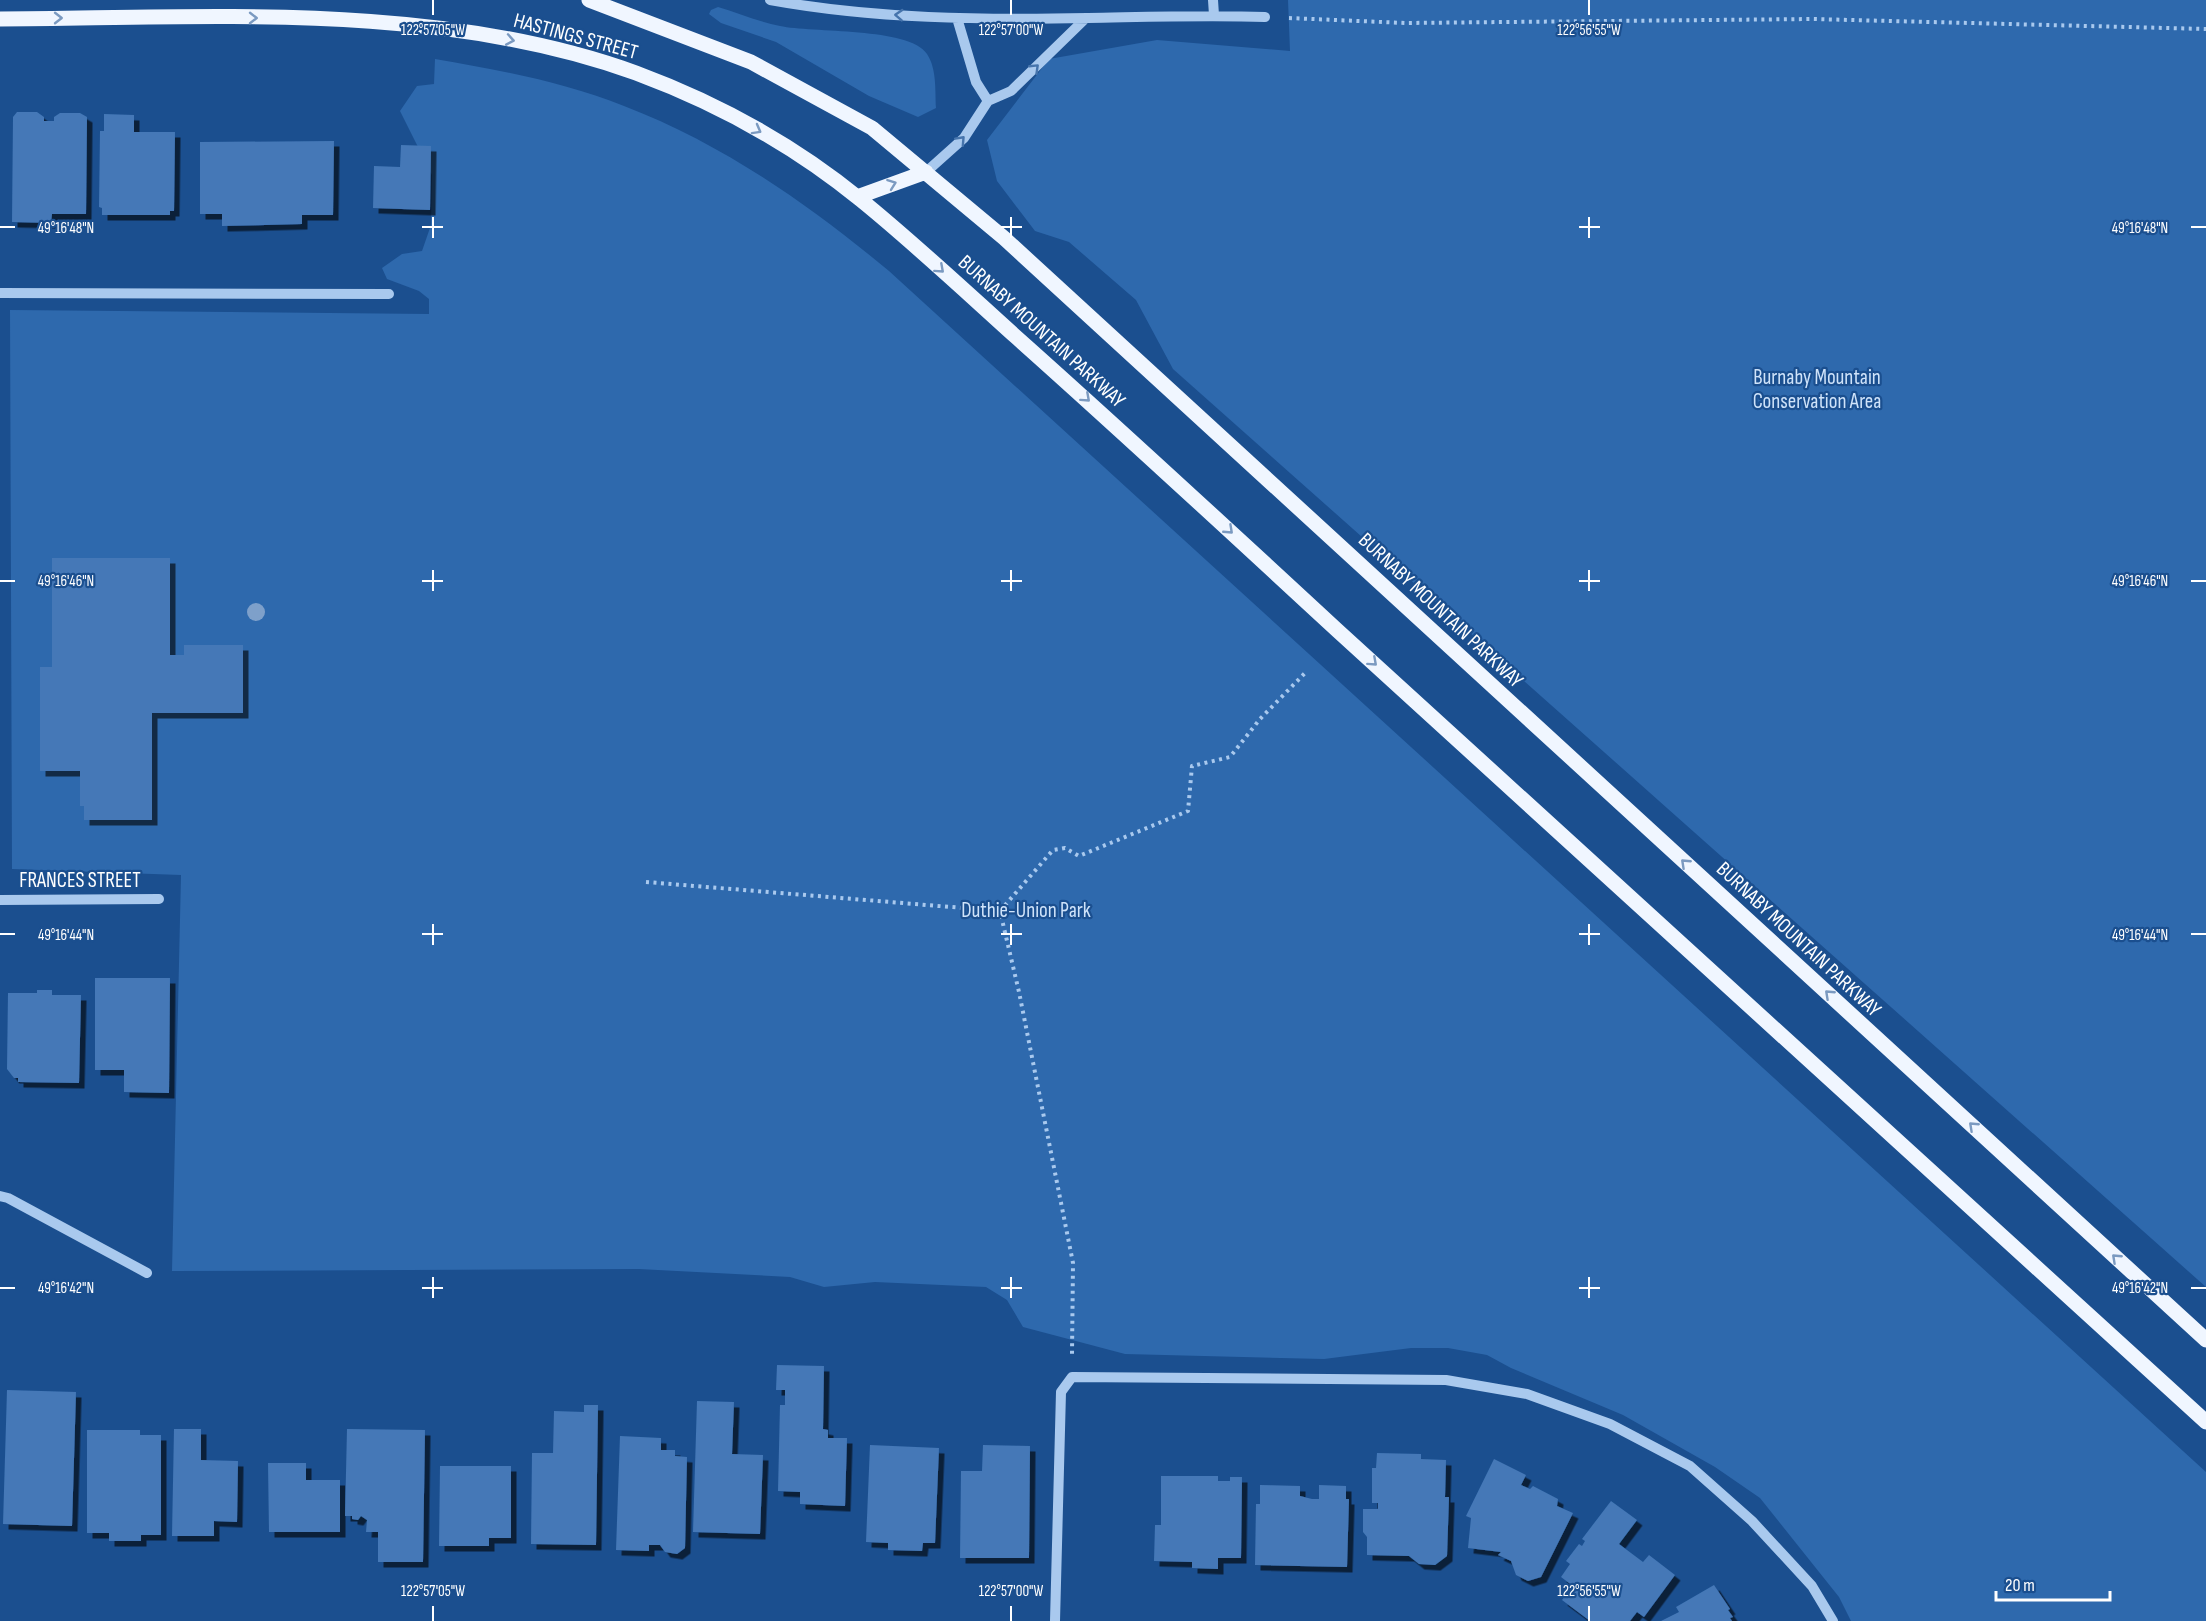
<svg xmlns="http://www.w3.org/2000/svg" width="2206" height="1621" font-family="'Sofia Sans Condensed',sans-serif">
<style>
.green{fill:#2e69ad}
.building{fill:#4478b7;filter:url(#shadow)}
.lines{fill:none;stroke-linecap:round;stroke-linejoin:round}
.path{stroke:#a9c9ee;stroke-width:4;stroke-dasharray:3 4.5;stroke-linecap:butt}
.minor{stroke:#a9c9ee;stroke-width:10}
.major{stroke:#f0f6ff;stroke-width:15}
.tree{fill:#7ea0ca}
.oneway{stroke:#4674ac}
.oneway2{stroke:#7b9ac1}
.ticks{fill:none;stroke:#fff;stroke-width:2}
.labels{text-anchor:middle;stroke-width:4.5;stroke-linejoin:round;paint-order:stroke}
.street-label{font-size:21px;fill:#fff;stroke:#1b4f8f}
.park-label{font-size:21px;fill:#cfe3fa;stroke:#1b4f8f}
.ticks-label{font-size:15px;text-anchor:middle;fill:#fff;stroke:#1b4f8f;stroke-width:4.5;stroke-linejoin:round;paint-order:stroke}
</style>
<defs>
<filter id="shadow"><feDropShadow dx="5.5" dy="5.5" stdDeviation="0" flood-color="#0009"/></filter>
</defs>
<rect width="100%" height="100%" fill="#1b4f8f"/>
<path class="green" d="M1288 0H2206V1287L1173 369 1136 300 1069 242 1035 231 997 181 987 140 1049 59 1157 40 1290 51Z
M718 7C738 13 759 22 780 26 811 33 910 27 927 54 937 69 935 91 936 108L918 117 869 96 776 42 721 23 709 14 711 10Z
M435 59C499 70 563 82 624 106 723 144 808 204 889 271L2206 1472V1621H1851L1839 1597 1760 1498 1715 1467 1623 1415 1511 1368 1487 1355 1448 1348H1411L1324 1359 1125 1354 1023 1327 1007 1300 986 1287 875 1282 824 1287 790 1277 639 1269 172 1271 181 875 12 869 10 310 429 314V299L419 291 387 279 382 268 402 254 422 251 431 225 432 175 400 111 417 86 434 84Z"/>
<path class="building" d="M17 112H37L44 117V121H54V117L60 113H80L87 117 86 214H52L51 223 12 222 13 117Z
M104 114 134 115V132H175L174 211H170V215H102V208L99 207 100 131H104Z
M334 141 333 215H302V224L222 226V214H200V142Z
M401 145 431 146 430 210 373 208 374 166 400 167Z
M52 558H170V655H184V645H243V713H152V820H84V806H80V771H40V667H52Z
M95 978H170L169 1093 124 1092V1070H95Z
M37 990H52V995H81L79 1083 18 1082V1078H14L7 1069 8 993H37Z
M777 1365 824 1366 823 1429 828 1430V1438H847L845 1506 800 1504V1492L778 1491 780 1405H785V1390H776Z
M7 1390 76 1392 72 1526 3 1524Z
M697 1401 734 1402 732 1454 763 1455 760 1534 693 1532Z
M584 1405H598L596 1545 531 1544 532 1453H553L554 1411 584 1412Z
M174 1429H201V1460L238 1461 237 1522 214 1521V1536H172Z
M347 1429 425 1430 423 1562H378V1532H366L367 1520 361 1516 358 1520 352 1519V1516H345Z
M87 1430H140V1435H161V1535H141V1541H109V1533H87Z
M620 1436 661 1438V1450H675V1456L687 1457 685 1548 677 1554 665 1552 660 1545H649V1551L616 1550Z
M870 1445 939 1448 935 1543H923L922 1551 888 1550V1543L866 1542Z
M983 1445 1030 1446 1029 1558H960L961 1471H982Z
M1377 1453 1421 1454V1459L1446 1460 1445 1497H1449L1447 1556 1435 1565 1419 1564 1409 1556 1367 1555V1537L1363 1532V1509H1378V1503H1372V1468H1376Z
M1494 1459 1526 1475 1521 1485 1530 1489 1533 1486 1558 1499 1557 1506 1573 1513 1541 1577 1528 1581 1516 1575 1511 1561 1498 1555 1501 1552 1468 1548 1471 1518 1466 1516Z
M268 1463H306V1480H340V1532H269Z
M440 1466H511V1538H489V1546H439Z
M1161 1476H1218V1481H1230V1477H1242L1241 1558H1218V1569L1192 1568V1562L1154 1561 1155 1525H1161Z
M1260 1485 1300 1486V1496L1312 1499H1319V1485L1346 1486V1499H1349L1347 1567 1255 1565 1256 1504H1260Z
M1611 1501 1637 1520 1619 1544 1643 1562 1649 1555 1675 1575 1644 1617 1637 1612 1630 1621H1590L1562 1600 1573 1586 1561 1577 1570 1564 1566 1561 1579 1544 1582 1546 1585 1541 1582 1539Z
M1714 1585 1730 1609 1728 1610 1733 1617 1730 1618 1732 1621H1661L1679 1612 1676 1607Z"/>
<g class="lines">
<path class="path" d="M1289 18 1405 23 1812 19 2206 29
M646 882 1000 911 1019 992 1073 1263 1072 1354
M1000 911 1053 850 1065 848 1079 856 1188 811 1192 766 1230 757 1260 719 1305 673"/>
<path class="minor" d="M770 0C875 19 981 20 1088 18 1147 17 1206 15 1265 17
M1213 0 1214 15
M957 18 976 82 988 101
M926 172 964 138 988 101 1011 91 1086 18
M0 293 389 294
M0 900 159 899
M0 1196 8 1198 147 1273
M1055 1621 1061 1392 1072 1377 1446 1380 1527 1394 1610 1424 1690 1466 1752 1521 1812 1586 1833 1621"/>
<path class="major" d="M589 0 751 62 872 128 1004 238 2206 1340
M0 19C208 18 438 1 636 73 717 103 795 146 861 200 914 243 964 290 1015 336 1124 433 1231 532 1338 631 1626 896 1916 1159 2206 1422
M857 197 926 172"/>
</g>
<circle class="tree" cx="256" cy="612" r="9"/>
<defs><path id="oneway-chevron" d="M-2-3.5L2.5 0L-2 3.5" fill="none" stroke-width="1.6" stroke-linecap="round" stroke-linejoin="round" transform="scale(1.5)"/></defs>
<g class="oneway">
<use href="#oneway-chevron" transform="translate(899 15) rotate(-177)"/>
<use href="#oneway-chevron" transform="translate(1035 68) rotate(-44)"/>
<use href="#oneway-chevron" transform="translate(961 140) rotate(-47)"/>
</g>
<g class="oneway2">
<use href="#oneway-chevron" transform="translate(58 18)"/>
<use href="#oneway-chevron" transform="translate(253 18)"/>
<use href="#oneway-chevron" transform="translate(510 40) rotate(10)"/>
<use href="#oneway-chevron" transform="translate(757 130) rotate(29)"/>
<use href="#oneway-chevron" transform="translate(892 184) rotate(-20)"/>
<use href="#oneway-chevron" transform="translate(940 269) rotate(42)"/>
<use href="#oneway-chevron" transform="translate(1086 398) rotate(42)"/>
<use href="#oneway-chevron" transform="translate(1229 530) rotate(43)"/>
<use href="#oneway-chevron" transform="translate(1373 662) rotate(42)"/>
<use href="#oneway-chevron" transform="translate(1685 863) rotate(-137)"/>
<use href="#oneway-chevron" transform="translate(1829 994) rotate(-137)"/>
<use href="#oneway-chevron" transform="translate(1973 1126) rotate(-137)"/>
<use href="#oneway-chevron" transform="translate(2116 1258) rotate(-137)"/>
</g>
<path class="ticks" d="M433 0V15M1011 0V15M1589 0V15M433 217V238M1011 217V238M1589 217V238M0 227H15M422 227H443M1001 227H1022M1579 227H1600M2191 227H2206M433 570V591M1011 570V591M1589 570V591M0 581H15M422 581H443M1001 581H1022M1579 581H1600M2191 581H2206M433 924V945M1011 924V945M1589 924V945M0 934H15M422 934H443M1001 934H1022M1579 934H1600M2191 934H2206M433 1277V1298M1011 1277V1298M1589 1277V1298M0 1288H15M422 1288H443M1001 1288H1022M1579 1288H1600M2191 1288H2206M433 1606V1621M1011 1606V1621M1589 1606V1621"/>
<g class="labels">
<g class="street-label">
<text transform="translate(576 36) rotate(15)" y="7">HASTINGS STREET</text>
<text transform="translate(1042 331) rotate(42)" y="7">BURNABY MOUNTAIN PARKWAY</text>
<text transform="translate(1441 610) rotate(43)" y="7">BURNABY MOUNTAIN PARKWAY</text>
<text x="80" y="887">FRANCES STREET</text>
<text transform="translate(1799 939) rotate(43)" y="7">BURNABY MOUNTAIN PARKWAY</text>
</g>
<g class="park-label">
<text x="1817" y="384">Burnaby Mountain<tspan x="1817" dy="24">Conservation Area</tspan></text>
<text x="1026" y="917">Duthie-Union Park</text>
</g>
</g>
<g class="ticks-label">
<text x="433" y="35">122°57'05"W</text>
<text x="1011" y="35">122°57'00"W</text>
<text x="1589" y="35">122°56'55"W</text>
<text x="66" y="233">49°16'48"N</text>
<text x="2140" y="233">49°16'48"N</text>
<text x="66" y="586">49°16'46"N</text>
<text x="2140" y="586">49°16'46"N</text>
<text x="66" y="940">49°16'44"N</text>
<text x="2140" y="940">49°16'44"N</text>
<text x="66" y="1293">49°16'42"N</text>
<text x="2140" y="1293">49°16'42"N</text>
<text x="433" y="1596">122°57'05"W</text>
<text x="1011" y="1596">122°57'00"W</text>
<text x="1589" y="1596">122°56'55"W</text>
</g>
<path d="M1996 1591v9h114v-9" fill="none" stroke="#ffffff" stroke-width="3"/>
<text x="2005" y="1591" font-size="18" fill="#ffffff" stroke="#1b4f8f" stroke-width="4.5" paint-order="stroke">20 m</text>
</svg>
